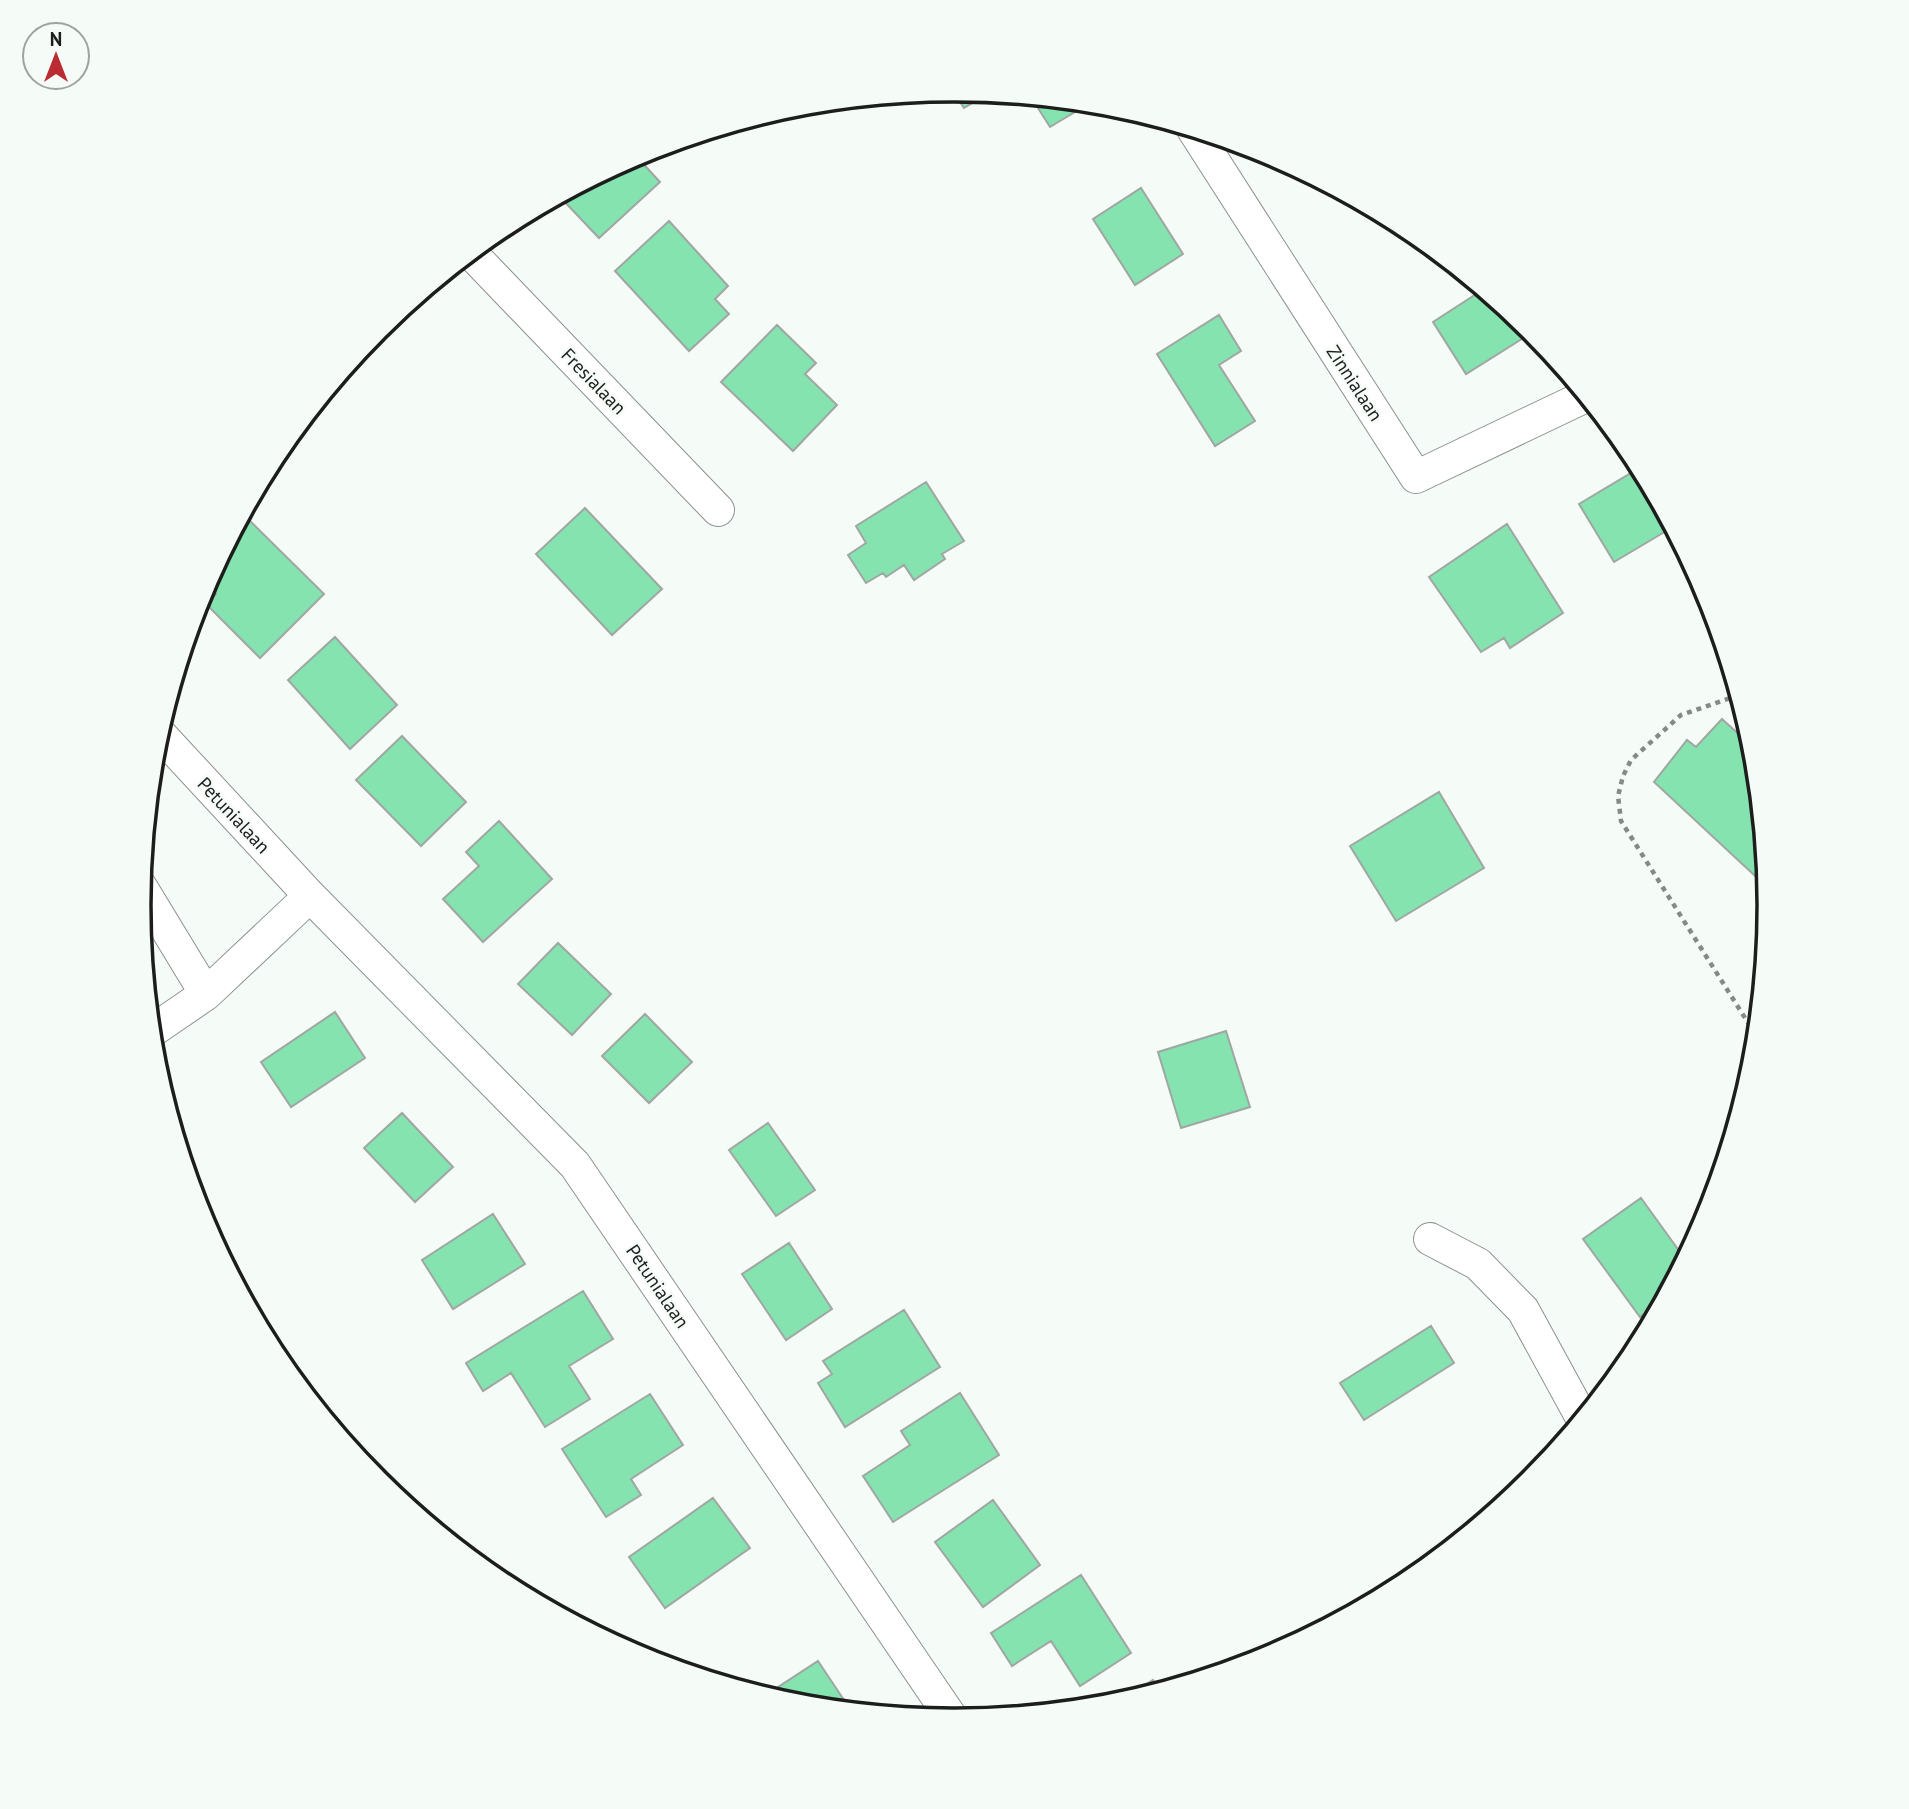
<svg xmlns="http://www.w3.org/2000/svg" width="1909" height="1809" font-family="'PT Sans',sans-serif">
<style>
.building{fill:#84e3af;stroke:#a0a6a2;stroke-width:2}
.lines{fill:none;stroke-linecap:round;stroke-linejoin:round}
.minor-casing{stroke:#8c928e;stroke-width:34}
.path{stroke:#868a87;stroke-width:4.5;stroke-dasharray:5 5;stroke-linecap:butt}
.minor{stroke:#fff;stroke-width:32}
.labels{text-anchor:middle;stroke-width:5;stroke-linejoin:round;paint-order:stroke}
.street-label{font-size:19px;fill:#1c1e1c;stroke:#f5fbf7}
.rim{fill:none;stroke:#1c1e1c;stroke-width:3.5}
</style>
<rect width="100%" height="100%" fill="#f5fbf7"/>
<path class="building" d="M952 90 955 89 990 93 964 108Z
M1031 97 1090 103 1050 127Z
M635 155 660 182 599 238 559 196Z
M1141 188 1183 254 1135 285 1093 219Z
M669 221 728 286 715 299 729 314 689 351 615 271Z
M1484 289 1508 309 1525 337 1466 374 1433 322Z
M1219 315 1241 351 1219 365 1255 421 1215 446 1157 354Z
M777 325 816 363 805 374 837 405 793 451 721 382Z
M1641 467 1673 527 1614 562 1579 504Z
M926 482 964 541 942 554 945 559 914 580 904 565 886 577 883 573 866 583 848 555 866 543 856 526Z
M585 508 662 589 612 635 536 554Z
M243 514 324 594 260 658 206 604 216 594 206 584Z
M1507 524 1563 613 1510 648 1504 638 1481 652 1429 577Z
M335 637 397 705 350 749 288 680Z
M1722 719 1754 748 1768 888 1654 782 1687 740 1696 747Z
M402 736 466 802 421 846 356 780Z
M1439 792 1484 868 1396 921 1350 846Z
M499 821 552 879 483 942 443 899 479 866 466 852Z
M558 943 611 994 572 1035 518 984Z
M335 1012 365 1058 291 1107 261 1062Z
M645 1014 692 1062 649 1103 602 1056Z
M1226 1031 1250 1107 1181 1128 1158 1052Z
M402 1113 453 1167 415 1202 364 1148Z
M768 1123 815 1190 776 1216 729 1150Z
M1641 1198 1685 1259 1662 1301 1640 1317 1583 1239Z
M493 1214 525 1264 453 1309 422 1260Z
M789 1243 832 1309 786 1340 742 1274Z
M583 1291 613 1339 569 1366 590 1399 545 1427 511 1373 483 1391 466 1363Z
M904 1310 940 1367 845 1427 818 1383 832 1374 823 1361Z
M1431 1326 1454 1363 1364 1420 1340 1383Z
M960 1393 999 1455 893 1522 863 1476 910 1445 901 1431Z
M650 1394 683 1445 631 1479 641 1495 606 1517 562 1449Z
M713 1498 750 1548 665 1608 629 1557Z
M993 1500 1040 1565 983 1607 935 1542Z
M1081 1575 1131 1653 1080 1686 1051 1641 1012 1666 991 1633Z
M818 1661 850 1709 795 1704 766 1695Z
M1153 1680 1159 1690 1119 1702Z"/>
<g class="lines">
<g class="minor-casing">
<path id="minor" d="M1193 129 1416 477 1586 396
M470 252 718 510
M159 733 310 896 575 1165 953 1720
M141 887 206 994
M152 1031 206 994 310 896
M1430 1239 1478 1264 1523 1310 1582 1418"/>
</g>
<path class="path" d="M1739 695 1681 715 1631 760 1623 776 1618 796 1621 821 1757 1037"/>
<use href="#minor" class="minor"/>
</g>
<g class="labels">
<g class="street-label">
<text transform="translate(594 381) rotate(46)" y="7">Fresialaan</text>
<text transform="translate(1355 383) rotate(57)" y="7">Zinnialaan</text>
<text transform="translate(234 815) rotate(47)" y="7">Petunialaan</text>
<text transform="translate(658 1286) rotate(56)" y="7">Petunialaan</text>
</g>
</g>
<path d="M0 0H1909V1809H0ZM151 905a803 803 0 1 1 1606 0a803 803 0 1 1-1606 0Z" fill="#f5fbf7" fill-rule="evenodd"/>
<path class="rim" d="M151 905a803 803 0 1 1 1606 0a803 803 0 1 1-1606 0Z"/>
<g transform="translate(56 56)"><circle r="33" fill="#f5fbf7" stroke="#9ea39f" stroke-width="2"/>
<path d="M0-5L12 26L0 18L-12 26Z" fill="#bb2b34"/>
<text y="-10" font-size="19" font-weight="bold" text-anchor="middle" fill="#1c1e1c">N</text>
</g>
</svg>
